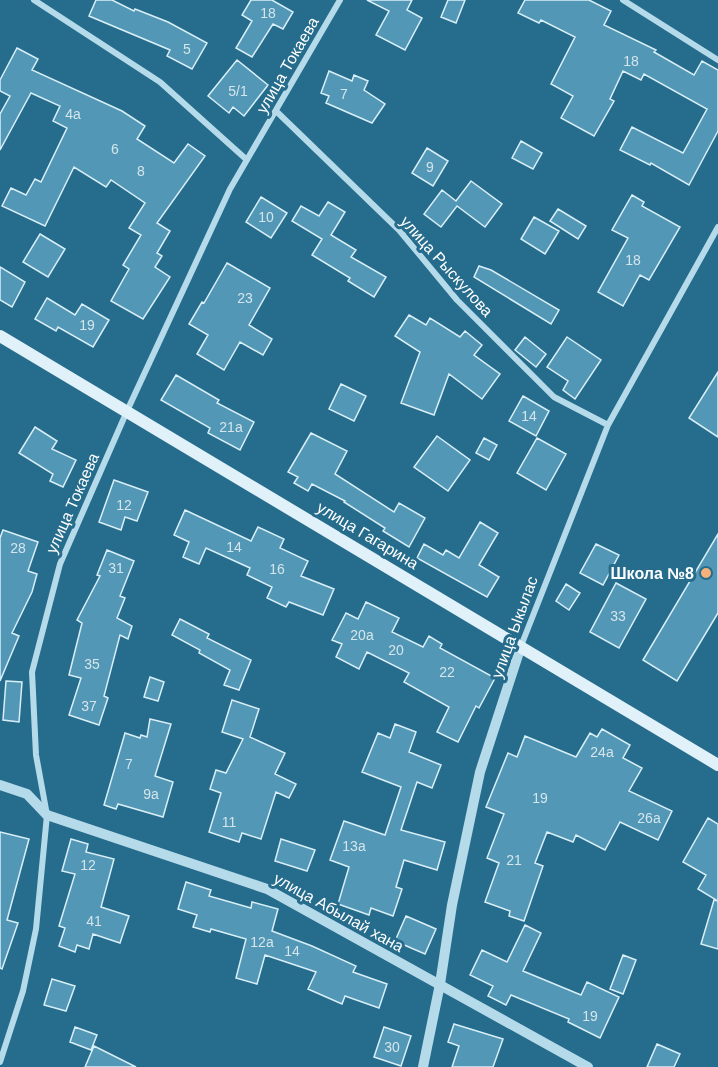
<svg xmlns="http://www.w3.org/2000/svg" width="718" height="1067" font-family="Helvetica,sans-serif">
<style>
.building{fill:#5297b5;stroke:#d9eff8;stroke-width:1.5}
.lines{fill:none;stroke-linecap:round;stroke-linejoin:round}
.minor{stroke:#b5dbea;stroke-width:6}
.tertiary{stroke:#b5dbea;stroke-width:10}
.secondary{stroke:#e0f1f9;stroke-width:12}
.poi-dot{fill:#f4b27a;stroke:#266c8c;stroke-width:2}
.labels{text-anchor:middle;stroke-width:6;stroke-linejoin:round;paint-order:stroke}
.number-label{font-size:14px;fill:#d4e5ec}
.street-label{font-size:16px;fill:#fff;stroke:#266c8c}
.poi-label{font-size:16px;font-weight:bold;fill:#fff;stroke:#266c8c;text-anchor:end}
</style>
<rect width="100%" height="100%" fill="#266c8c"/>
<path class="building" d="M96 0H112L134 11 135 9 168 22 207 43 192 69 167 56 170 50 89 16Z
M251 0H272L293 12 283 29 273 24 252 57 236 48 252 21 242 15Z
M367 0H412L407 10 422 18 405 50 376 35 389 11Z
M448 0H465L456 23 441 17Z
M525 0H589L611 11 604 25 656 50 654 52 694 75 702 61 718 70V131L689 185 651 163 650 165 620 150 632 127 683 153 707 109 644 74 641 80 623 71 610 99 614 101 594 136 561 118 573 96 551 84 575 37 541 20 539 23 518 13Z
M17 48 38 59 32 70 122 111 145 126 137 139 174 163 188 144 205 156 157 223 170 231 157 253 162 256 155 267 170 277 143 319 111 301 129 269 123 265 141 235 129 228 145 203 111 180 106 187 74 167 45 226 2 206 11 188 26 195 35 179 41 182 67 128 53 121 60 106 31 93 0 150V114L10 96 0 91V80Z
M237 60 268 85 244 116 233 107 229 113 208 96Z
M329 71 352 81 354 75 368 81 364 90 385 104 372 123 326 103 329 96 321 93Z
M521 141 542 153 533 169 512 158Z
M427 148 448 161 433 186 412 173Z
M471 181 502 204 485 227 457 206 441 227 424 214 442 190 456 201Z
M632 195 644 202 642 206 680 227 649 280 640 275 623 306 598 292 628 238 612 230Z
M261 197 287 213 271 238 246 222Z
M328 202 345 212 331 235 356 250 351 257 386 277 374 297 348 281 350 278 312 255 322 239 292 221 301 206 319 216Z
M558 209 586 226 578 239 550 221Z
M534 217 559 231 545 254 521 239Z
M40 234 65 249 48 277 23 262Z
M227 263 270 288 249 325 272 339 263 355 240 342 224 370 197 354 208 335 189 324 202 302 204 303Z
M479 266 491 270 559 310 551 324 474 277Z
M0 267 25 282 12 307 0 300Z
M47 298 75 315 82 304 109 320 93 347 58 327 56 331 35 319Z
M409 315 426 325 430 318 460 337 465 331 482 345 474 355 500 374 482 399 449 374 434 415 401 403 420 352 395 336Z
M525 337 546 354 536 367 515 350Z
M567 337 601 360 575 399 563 390 568 381 547 367Z
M718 372V437L689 418Z
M176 375 219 400 217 403 254 422 240 450 208 433 210 428 161 400Z
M341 384 366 396 354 421 329 409Z
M523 396 549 411 536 436 509 421Z
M35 427 57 441 52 449 76 460 63 487 50 481 53 474 19 453Z
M311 433 347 451 335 474 394 512 399 503 425 518 409 547 383 531 385 528 344 502 345 501 312 484 308 491 294 483 298 477 288 472Z
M437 436 470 460 448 491 414 467Z
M484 438 497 445 489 460 476 453Z
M537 438 566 454 546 490 517 473Z
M114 480 148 492 137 521 125 517 121 530 99 522Z
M185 510 251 541 258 527 284 539 280 548 308 561 301 576 334 589 323 615 289 602 286 607 267 598 272 587 247 575 250 568 206 548 199 564 183 557 189 542 174 535Z
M480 522 498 533 479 565 499 577 487 597 417 558 424 544 443 555 446 550 459 558Z
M3 530 38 542 28 571 37 574 32 592 12 633 19 636 0 681V538Z
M718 534V613L677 681 643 660Z
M596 544 619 555 603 585 580 573Z
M107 550 134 561 120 596 125 598 117 618 132 626 128 639 120 635 104 696 108 698 99 725 69 715 81 678 69 675 82 623 77 620 100 576 97 575Z
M616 583 646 599 619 648 590 632Z
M566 584 580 593 569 610 556 601Z
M366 602 399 618 392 632 423 647 429 636 442 644 440 648 495 678 479 708 476 706 458 742 437 732 449 707 404 682 409 673 367 652 359 669 336 657 342 644 332 640 346 613 358 619Z
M180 619 209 634 207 638 251 660 239 690 224 685 230 670 199 653 200 650 172 635Z
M150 677 164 682 158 701 144 697Z
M6 681 22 682 19 722 3 720Z
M232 700 259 709 250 737 285 753 275 774 296 784 289 798 276 792 261 839 242 833 239 842 209 832 221 793 210 789 216 770 226 773 243 739 222 732Z
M150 719 171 724 155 776 173 782 163 817 118 804 116 809 104 805 125 733 140 738 141 735 147 737Z
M395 724 416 732 409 752 441 765 432 788 417 782 401 830 445 842 437 870 404 860 396 887 402 889 393 916 371 908 369 915 338 904 349 867 330 860 344 821 385 835 401 787 362 772 378 733 390 738Z
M602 729 630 745 623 758 642 768 629 791 672 811 658 840 620 822 605 850 576 835 573 842 547 832 535 863 543 866 524 921 509 916 510 911 485 902 499 863 487 858 504 814 486 807 508 753 517 757 525 736 576 757 590 733 597 737Z
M708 818 718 824V949L701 944 714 900 718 901 698 889 706 875 683 862Z
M0 832 29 839 7 920 18 923 2 969 0 968Z
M71 839 88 844 86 852 114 859 101 907 129 916 120 943 93 934 89 949 77 945 75 952 59 946 65 928 59 926 75 874 62 871Z
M281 839 315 850 307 871 275 861Z
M186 882 211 890 209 896 251 908 252 902 278 909 272 931 312 946 356 966 353 972 387 984 379 1008 345 996 342 1004 308 989 316 972 265 955 257 984 236 978 246 939 211 929 210 932 193 927 197 915 178 909Z
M406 916 436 929 425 954 395 941Z
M525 925 541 933 523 971 581 995 587 982 619 997 600 1038 568 1022 569 1019 511 995 506 1005 488 996 493 986 470 975 482 950 507 962Z
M623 955 636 960 623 994 610 989Z
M52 979 75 986 66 1011 44 1005Z
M454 1024 503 1039 493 1067H452L459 1046 448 1042Z
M75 1027 97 1035 91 1050 70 1042Z
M384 1027 411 1036 401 1066 374 1057Z
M657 1044 680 1054 674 1067H647Z
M94 1046 136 1067H85Z"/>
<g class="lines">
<path class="minor" d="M34 0 160 82 247 160
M623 0 718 60
M276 111 399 230 457 300 554 397 608 425
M521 646 608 425 718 227
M0 1062 23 991 36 929 47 815 36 755 32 672 60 564 127 411 230 189 340 0"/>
<path class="tertiary" d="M0 785 27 794 47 815 267 889 588 1067
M423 1067 440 984 452 905 480 772 521 646"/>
<path class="secondary" d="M0 336 718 765"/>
</g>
<circle class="poi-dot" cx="706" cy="573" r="6"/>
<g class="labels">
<g class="number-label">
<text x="268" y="18">18</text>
<text x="187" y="54">5</text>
<text x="631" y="66">18</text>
<text x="238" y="96">5/1</text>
<text x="344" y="99">7</text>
<text x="73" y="119">4а</text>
<text x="115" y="154">6</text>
<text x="430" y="172">9</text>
<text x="141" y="176">8</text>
<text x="266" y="222">10</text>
<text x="633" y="265">18</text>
<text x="245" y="303">23</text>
<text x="87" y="330">19</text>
<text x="529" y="421">14</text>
<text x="231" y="432">21а</text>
<text x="124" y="510">12</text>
<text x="234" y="552">14</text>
<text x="18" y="553">28</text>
<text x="116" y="573">31</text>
<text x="277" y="574">16</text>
<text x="618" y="621">33</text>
<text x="362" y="640">20а</text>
<text x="396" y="655">20</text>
<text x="92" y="669">35</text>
<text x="447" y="677">22</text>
<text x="89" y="711">37</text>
<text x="602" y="757">24а</text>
<text x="129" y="769">7</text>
<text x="151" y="799">9а</text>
<text x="540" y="803">19</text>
<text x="649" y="823">26а</text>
<text x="229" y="827">11</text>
<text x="354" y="851">13а</text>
<text x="514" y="865">21</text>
<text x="88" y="870">12</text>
<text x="94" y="926">41</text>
<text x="262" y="947">12а</text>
<text x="292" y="956">14</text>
<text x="590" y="1021">19</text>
<text x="392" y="1052">30</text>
</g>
<g class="street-label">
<text transform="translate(287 65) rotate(-60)" y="6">улица Токаева</text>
<text transform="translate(447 266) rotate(48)" y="6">улица Рыскулова</text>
<text transform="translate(72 503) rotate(-66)" y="6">улица Токаева</text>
<text transform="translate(368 535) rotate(31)" y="6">улица Гагарина</text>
<text transform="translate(514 627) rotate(-70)" y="6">улица Ыкылас</text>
<text transform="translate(339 912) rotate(29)" y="6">улица Абылай хана</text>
</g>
<g class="poi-label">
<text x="694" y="579">Школа №8</text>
</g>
</g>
</svg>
